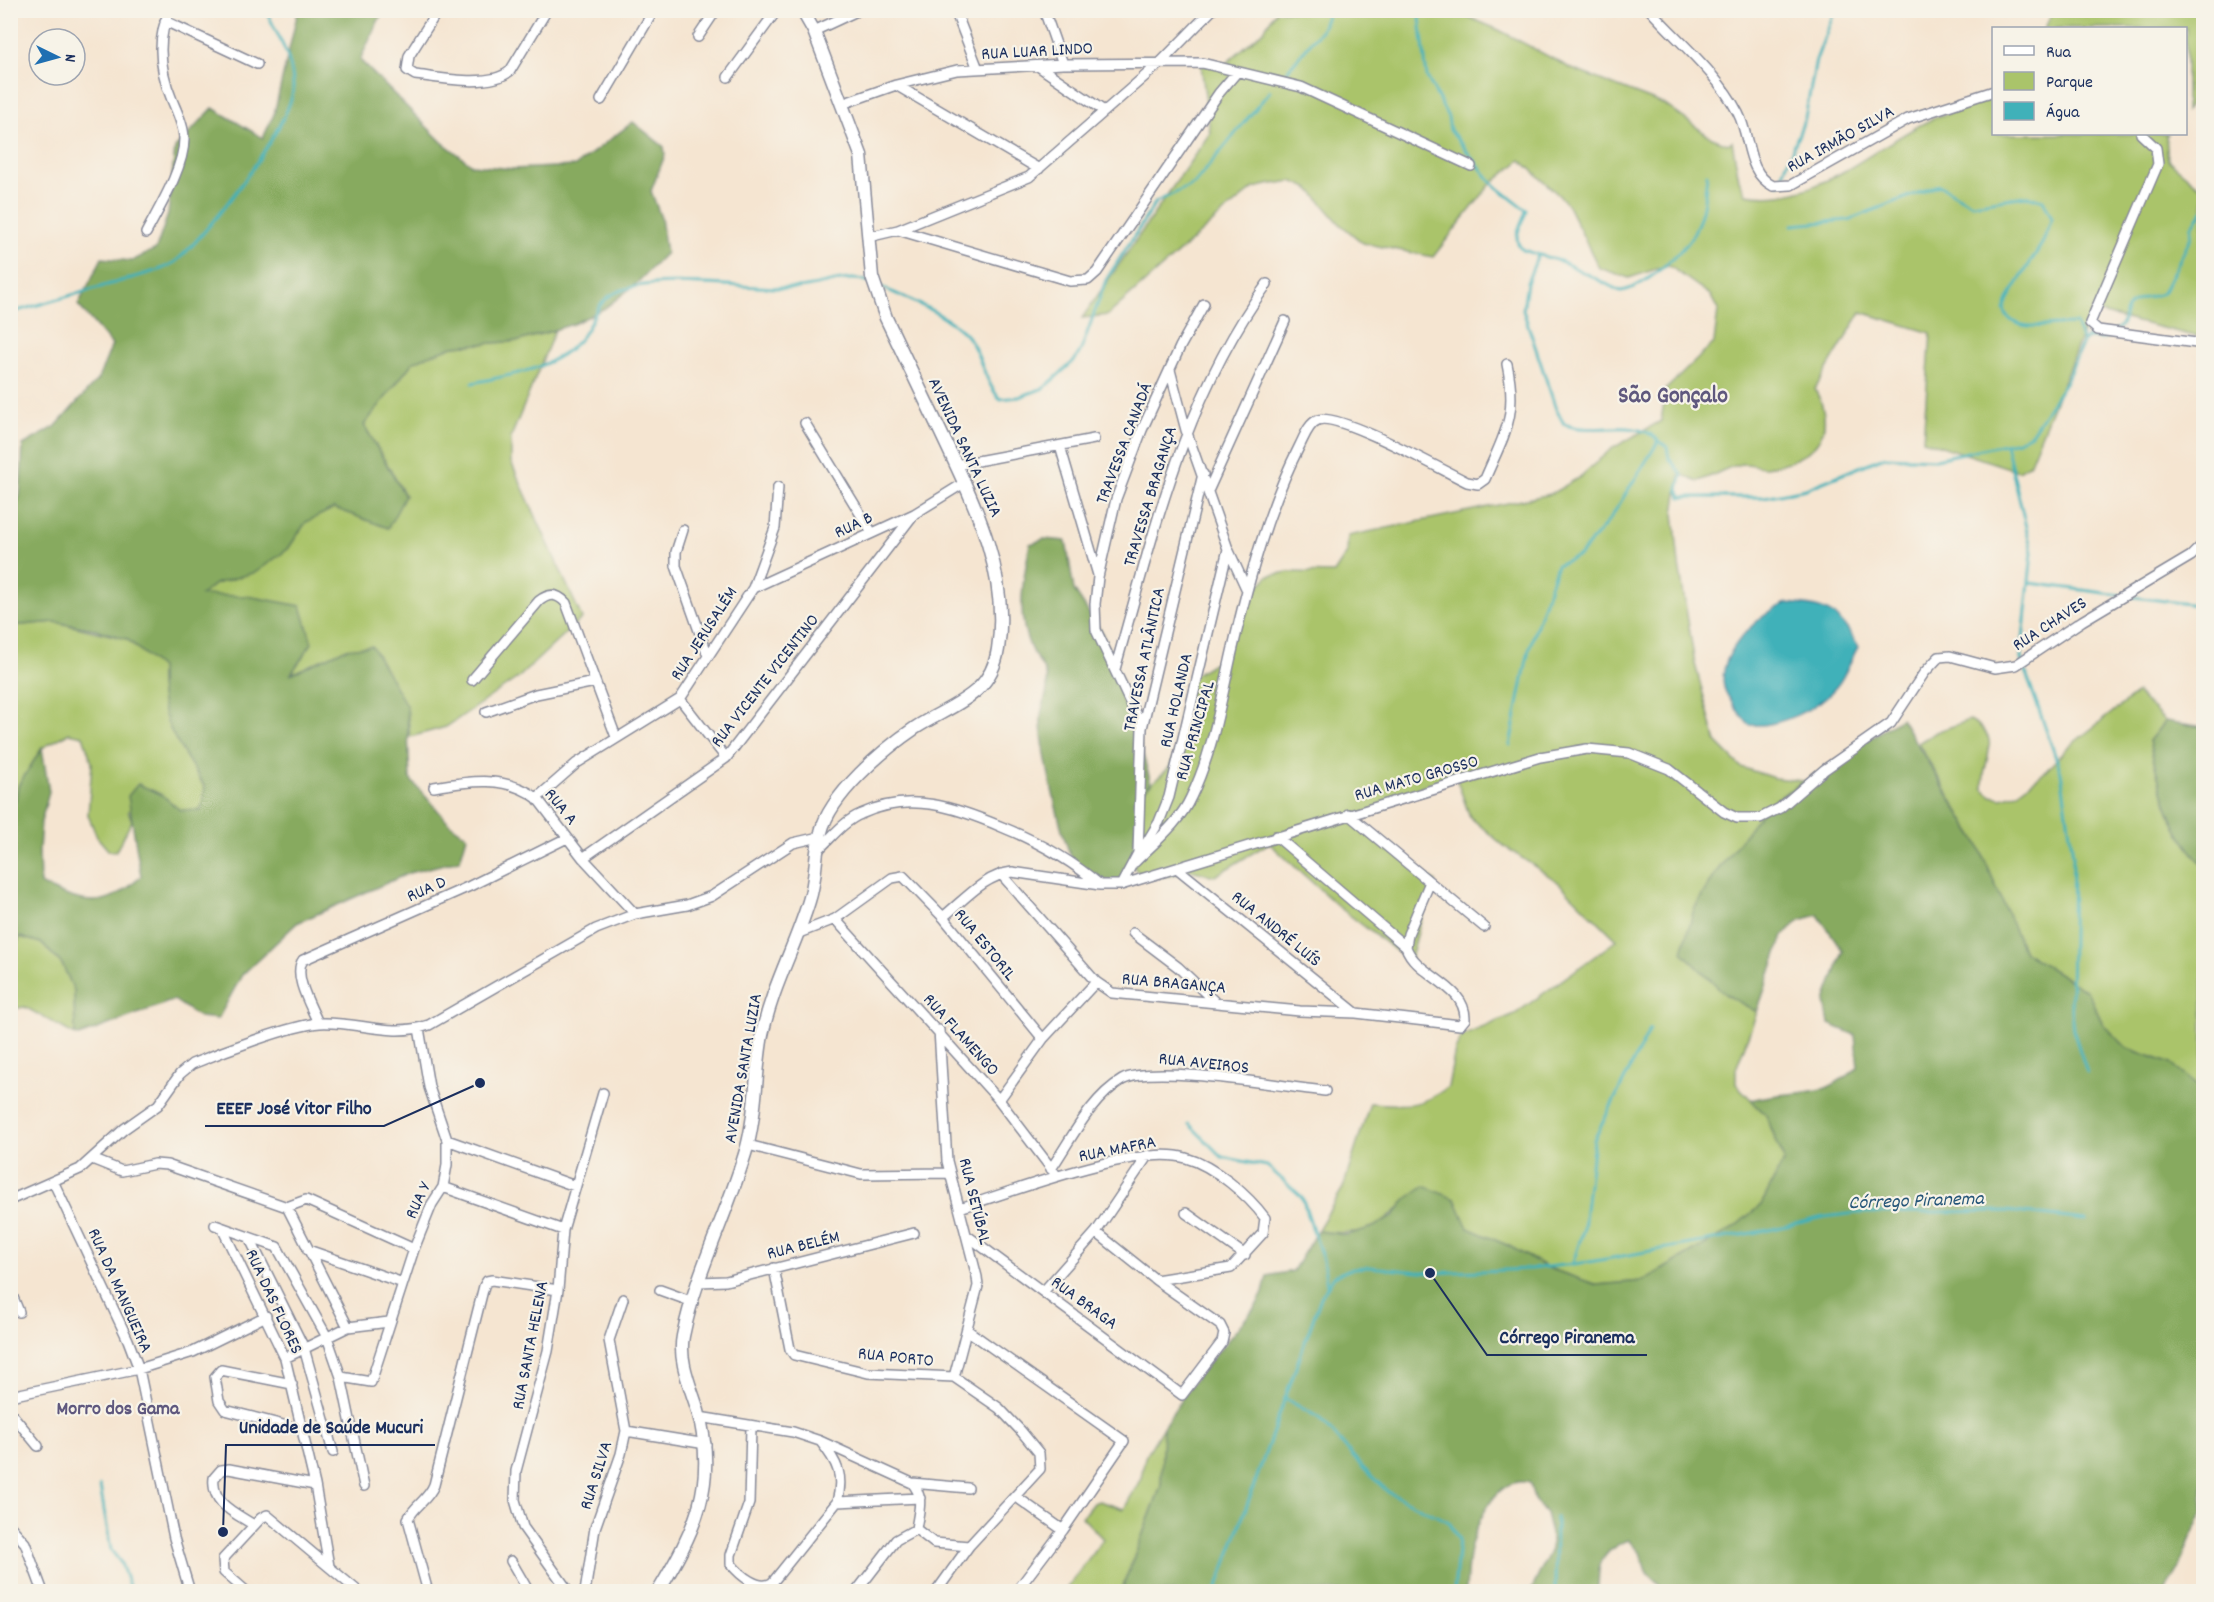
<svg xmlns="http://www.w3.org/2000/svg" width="2214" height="1602" font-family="Dekko,sans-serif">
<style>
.green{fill:#aac46a;stroke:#627a64;stroke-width:1.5}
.forest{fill:#87aa5e;stroke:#516c5e;stroke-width:1.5}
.water{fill:#40b1b9;stroke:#2e708c;stroke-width:1.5}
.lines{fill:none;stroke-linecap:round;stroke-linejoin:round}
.stream{stroke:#40b1b9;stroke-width:3}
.street-casing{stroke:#888a98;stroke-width:12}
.secondary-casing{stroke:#888a98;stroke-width:15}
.street{stroke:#fff;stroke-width:9}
.secondary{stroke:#fff;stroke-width:12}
.labels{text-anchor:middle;stroke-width:4.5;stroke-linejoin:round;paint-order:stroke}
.street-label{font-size:18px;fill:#1b2f5e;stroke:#f7f3e8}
.water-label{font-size:20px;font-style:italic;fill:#265679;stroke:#f7f3e8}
.neighbourhood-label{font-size:20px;font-weight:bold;fill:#5f587e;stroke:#f7f3e8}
.district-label{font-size:24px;font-weight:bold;fill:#5f587e;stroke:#f7f3e8}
.leader{fill:none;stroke:#1b2f5e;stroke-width:2}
.callout-dot{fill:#1b2f5e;stroke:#f7f3e8;stroke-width:2}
.callout-label{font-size:20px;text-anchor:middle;font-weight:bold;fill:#1b2f5e;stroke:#f7f3e8;stroke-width:4.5;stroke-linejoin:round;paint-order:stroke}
</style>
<rect width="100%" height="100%" fill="#f7f3e8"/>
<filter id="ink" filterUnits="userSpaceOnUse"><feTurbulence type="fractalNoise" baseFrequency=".0167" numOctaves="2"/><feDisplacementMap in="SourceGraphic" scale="12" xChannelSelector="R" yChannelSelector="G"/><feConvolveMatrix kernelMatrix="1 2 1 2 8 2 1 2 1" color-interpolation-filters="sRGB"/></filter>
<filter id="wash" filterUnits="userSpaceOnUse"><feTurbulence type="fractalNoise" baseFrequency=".008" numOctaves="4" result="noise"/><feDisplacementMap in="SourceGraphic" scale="24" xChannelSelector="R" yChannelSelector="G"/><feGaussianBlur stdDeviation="1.35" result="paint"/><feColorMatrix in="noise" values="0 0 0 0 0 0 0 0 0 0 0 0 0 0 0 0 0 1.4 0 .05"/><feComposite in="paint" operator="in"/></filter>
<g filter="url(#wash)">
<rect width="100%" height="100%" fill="#f5e5d1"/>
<path class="green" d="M1276 11H1454L1499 30 1572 69 1665 105 1712 138 1728 144 1732 141 1739 180 1746 194C1815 207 1870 149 1928 121 1949 112 1972 106 1993 98L1994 134H2168L2166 136 2168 160 2203 189V338L2092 311 2029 465 2018 471 1923 440 1931 333 1861 312 1815 389C1840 435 1811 461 1765 467 1757 467 1749 463 1742 464 1728 466 1712 477 1698 481L1680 474 1674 513 1679 565 1695 664 1716 742 1741 767 1774 778 1804 781 1766 806 1725 994 1757 1012 1736 1069V1084L1766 1115 1784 1160 1761 1205 1732 1229 1643 1281 1597 1285 1548 1268 1509 1246 1467 1228 1455 1199 1405 1200C1382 1233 1354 1236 1317 1231L1343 1188 1370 1103C1405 1105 1418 1109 1448 1087L1455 1050 1462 1036 1515 1014 1617 940 1558 882 1504 846 1470 817 1454 772 1350 821 1436 882 1424 909 1411 958 1400 954 1339 907 1269 843 1215 876 1190 870 1171 876 1155 877 1138 872 1131 864 1141 793 1169 768 1176 751 1181 701 1194 675 1226 655 1242 605 1268 576 1288 572 1334 573 1347 553 1348 536 1551 494 1580 477 1611 449 1661 421 1666 389 1714 343 1718 310 1710 295 1668 265 1629 278 1599 268 1566 202 1521 160 1490 185 1433 257 1363 243 1340 224 1310 189 1292 181 1267 185 1254 188 1221 215 1108 315 1082 318 1210 133 1201 65 1223 66 1264 30Z
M2053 11H2203V88L2186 111V28H2045Z
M555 330 511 437V462L582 618 519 677 446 727 410 737 407 707 345 649 290 675 201 595 215 584 256 571 288 549 306 522 334 508 405 495 364 425 413 362 453 346 519 341Z
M55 622 127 639 160 668C158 723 179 743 205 788L201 810H180L162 795 128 811 132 821 116 851H109L97 837 88 815 92 763 83 736 69 733 42 748 18 786 15 803 11 807V626Z
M2137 693 2165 721 2149 741C2160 785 2169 832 2203 864V1091L2171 1064 2127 1048 2103 1024 2087 991 2024 952 1978 844 1918 743 1936 732 1970 720C2005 738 1982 757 1983 788L1991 796 2002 798 2017 793 2045 772 2067 748Z
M20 937 41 943 62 964 74 990 75 1035 25 1007 11 1009V954Z
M1163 1427 1161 1486 1121 1591 1064 1592 1103 1539 1082 1517 1093 1503 1099 1501 1124 1509 1141 1478 1145 1457Z"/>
<path class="forest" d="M298 11H383L360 60 442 142 472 165 513 169 575 166 633 122 664 147 665 155 651 191 661 218 666 253 636 284 605 308 573 324 519 341 453 346 413 362 364 425 405 496 388 528 334 508 306 522 288 549 256 572 215 584 201 595 247 596 301 606 312 643 291 674 345 649 372 646 407 707 410 779 450 824 467 836 460 860 409 873 297 923 242 975 218 1019 199 1017 174 1000 79 1036 75 1035 74 990 62 964 41 943 20 937 11 954V807L15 803 18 786 42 748 49 792 41 822 39 850 40 884C82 904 106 912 141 876L128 796 138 784 162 795 180 810H201L205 787C178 742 158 726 160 668L127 639 94 629 55 622 10 626 11 517 20 495 23 445 55 427 98 379 112 345 78 305 102 258 132 261 156 249 168 214 175 148 213 108 263 138 274 114Z
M1044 539 1066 541 1074 590 1101 631 1121 678 1151 783 1141 793 1131 864 1121 881C1103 881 1089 879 1076 865 1063 850 1038 735 1041 715 1043 701 1050 691 1046 675 1043 665 1034 657 1030 647 1016 613 1023 580 1030 544Z
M1901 718 1978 844 2024 952 2087 991 2103 1024 2127 1048 2171 1064 2203 1091V1509L2178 1569 2165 1591H1666L1646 1571 1640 1552 1629 1540C1615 1544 1600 1556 1599 1571 1598 1579 1599 1584 1597 1591H1531L1551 1549V1534L1546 1513 1534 1500 1530 1483C1498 1474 1478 1520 1471 1545 1467 1560 1467 1576 1466 1591L1121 1592 1161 1486 1163 1427 1193 1382 1256 1306 1263 1293 1267 1276 1293 1271 1317 1231 1347 1235 1373 1227 1393 1217 1405 1200 1424 1186 1455 1199 1468 1228 1509 1246 1548 1268 1597 1285 1643 1281 1732 1229 1761 1205 1784 1160 1766 1115 1751 1100C1776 1093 1802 1095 1826 1088 1837 1084 1848 1074 1858 1068L1855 1035 1829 1024 1825 1001 1843 951 1818 915 1800 920 1783 936 1757 1012 1725 994 1682 952 1694 909 1714 875 1766 806Z
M2165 721 2203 727V864C2169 832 2160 785 2149 741Z"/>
<path class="water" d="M1787 603C1825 606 1840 611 1858 647 1850 660 1846 676 1836 687 1818 709 1777 728 1749 725 1741 715 1727 699 1724 687 1717 653 1759 613 1787 603Z"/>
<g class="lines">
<path class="stream" d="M1419 10 1427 77 1448 117 1450 130 1493 184 1526 210C1524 224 1509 237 1523 250L1563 262 1620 291C1642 290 1686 250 1695 230 1704 213 1705 193 1707 174
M1287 71 1322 29 1329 10
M1779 184 1805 118 1816 60 1835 10
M1538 255 1527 283 1523 310 1556 409 1564 424C1590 435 1623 421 1648 433 1655 436 1661 443 1667 447L1669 458 1682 475 1678 489 1681 497H1764L1806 489 1884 457 1936 459 2018 441 2031 434 2066 381 2083 342 2076 324C2055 323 2013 336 2004 310L2008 299 2043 242 2052 218 2043 200 2026 196 1972 204 1939 185 1848 220 1792 225
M881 287C907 299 959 318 973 345 982 362 987 385 1000 399L1019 397 1044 388 1075 360 1081 350 1106 280 1156 202 1194 184 1270 91
M10 313 159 270C164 268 170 265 175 262 204 239 293 123 293 88 294 60 277 35 266 10
M2116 330C2125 324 2122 317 2127 309 2134 297 2152 298 2163 293L2191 237 2192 226 2204 210
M2083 342 2087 338 2103 339 2111 334
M472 383C510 375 553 370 580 339 593 324 595 302 615 293 655 273 749 290 797 288 820 287 848 273 869 282
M2006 444 2032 552 2021 659 2061 772 2073 855 2071 1010 2073 1030 2087 1072
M2030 583 2120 595
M2127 596 2204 606
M1510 745 1529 649 1557 565 1580 555 1610 519 1658 442
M1189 1124 1222 1157 1267 1166 1302 1197 1323 1260 1327 1285
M1573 1263 1584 1228 1594 1140 1650 1029
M1286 1399 1321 1419 1362 1467 1388 1492 1449 1522 1459 1540 1454 1592
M100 1486 111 1550 121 1563 131 1592
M1216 1592 1321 1297 1334 1276 1353 1268 1369 1267 1430 1273 1531 1269 1589 1262 1769 1230 1824 1217 1857 1213 2006 1211 2086 1220
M1555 1592 1556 1517"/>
</g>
</g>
<g filter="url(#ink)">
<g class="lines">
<g class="street-casing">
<path id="street" d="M438 10 409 56 407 70 415 75C441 78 490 88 510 71L547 10
M955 10 978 69
M1044 10 1063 64
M1650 10C1680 43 1718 74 1738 113 1751 138 1746 172 1773 186L1791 185 1908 119 1994 91
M165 21 257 64
M814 31 859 10
M698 37 716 10
M1038 66 1104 111
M728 77 777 10
M896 85 1039 169
M601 100 654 10
M842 104 896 85 957 70 1063 64 1202 63 1301 87 1471 166
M2141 134 2156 148 2158 164 2090 323 2098 330 2204 344
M898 230 1070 281 1088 280 1097 272 1219 93 1237 72
M146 233C159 208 184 168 184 139 184 126 177 112 172 100 160 71 156 39 170 10
M868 237 898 230 1029 177 1160 63 1212 10
M1170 370 1186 430 1228 549 1246 588
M805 423 872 533
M1060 446 1098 575
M956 465 1094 439
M1209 489 1285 321
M683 530 676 552V566L708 656
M753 588 914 514 964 483
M1115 669C1153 536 1184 397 1267 284
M472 680 539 601C549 593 557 593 566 603L616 737
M680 699 726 758
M486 712 536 694 595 682
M1142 728 1096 630 1095 604 1098 577 1116 499 1142 430 1180 347 1204 304
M434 787C470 781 506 775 537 798L583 858 635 914
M537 798 577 763 680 699 753 588 775 528 778 487
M1348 814 1484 927
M1276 836 1406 947
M1145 845 1159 822 1169 797 1228 549
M819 849C832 837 844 821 861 814 910 791 955 807 1002 827 1039 842 1070 859 1100 885
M583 858 726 758 914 514
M1135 862C1155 842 1180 822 1191 797 1213 752 1221 700 1232 652 1248 582 1267 510 1300 445 1304 437 1309 423 1318 420 1339 412 1442 470 1467 482L1478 484 1485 479C1505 432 1518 417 1507 364
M1178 869 1356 1013
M1001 874 1096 982 1112 993 1300 1011 1356 1013 1460 1025 1465 1019C1466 985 1416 976 1406 947L1408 934 1430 882
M1121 885 1138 853 1142 728 1203 474
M943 917C964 900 985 875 1012 872L1100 885H1121L1540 757 1587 749 1629 753 1669 769 1724 812 1737 818H1760L1780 808 1824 770 1891 723 1924 673 1939 657 1950 656 1995 668 2016 665 2082 621 2191 556 2204 543
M835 919 999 1100 1057 1176
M799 933 835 919 892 878 903 876 943 917 1043 1039
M1133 933 1178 967 1214 1001
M318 1023C312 1008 292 975 303 960L470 886 567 838
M939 1030 947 1161 977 1277 978 1286 954 1377
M999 1100 1043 1039 1096 982
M447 1140 575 1186
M748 1145 861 1174 949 1173
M92 1159 122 1171 155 1164 167 1165 287 1207 348 1327
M1051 1169C1071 1140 1090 1099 1122 1080 1152 1063 1285 1087 1325 1091
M53 1181 128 1340 139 1369 174 1538 190 1592
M443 1187 563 1230
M10 1200 80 1169 124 1129 158 1105 180 1074 192 1064C221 1052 291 1025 320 1023 357 1021 391 1038 429 1025L596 929 635 914 687 905 712 896 793 843 819 837
M287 1207 306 1200 414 1249
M960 1208C1011 1192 1138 1143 1186 1158 1214 1166 1248 1195 1265 1218L1263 1233 1231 1268 1156 1280
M1186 1213 1245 1255
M215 1225 277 1247 327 1337 341 1377 364 1486
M222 1228 285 1358 315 1485 329 1566
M249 1237 304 1348 333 1452
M969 1237 1182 1395 1222 1342 1224 1333 1220 1325 1156 1280 1096 1232
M308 1250 403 1283
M774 1268 790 1349 794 1355 868 1373 954 1377 999 1408 1021 1431 1039 1453 1040 1469 969 1546 936 1592
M699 1282 726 1281 914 1233
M10 1290 19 1312
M660 1290 693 1302
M1043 1292 1096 1232 1148 1155
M967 1330 1124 1441 1063 1530 1016 1592
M285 1358 348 1327 389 1322
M341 1377 371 1382 414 1249 432 1204 443 1187 447 1165V1140L429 1087 419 1028
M292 1384 221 1370 215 1377 219 1401 225 1410 303 1430
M10 1396 139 1369 193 1352 266 1316
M10 1412 38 1446
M699 1417 793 1432 820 1441 912 1483 968 1488
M751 1427 749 1503 731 1555V1564C740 1575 758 1591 772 1583L837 1502 920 1498
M626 1431 706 1444
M821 1442C838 1463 844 1476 837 1502
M912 1483C925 1497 918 1513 916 1529
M1015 1496 1063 1530
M254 1525C235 1513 211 1504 214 1478L221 1470 229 1469 315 1485
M10 1526 25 1543 43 1592
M511 1561 529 1592
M247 1592 224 1572 223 1559 261 1518 267 1515 359 1592
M428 1592 408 1519C415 1505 428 1500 434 1485L484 1286 487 1281 492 1280 558 1290
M569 1592 523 1527 515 1500 516 1471 548 1351 558 1290 563 1230 603 1093
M585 1592 595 1528 621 1454 626 1431 609 1340 623 1299
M856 1592 896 1540 916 1529 934 1543 969 1546"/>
</g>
<g class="secondary-casing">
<path id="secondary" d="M658 1592C695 1530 718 1484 698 1411 691 1388 678 1360 683 1336 696 1271 729 1211 747 1147 757 1111 755 1072 762 1035 772 987 795 947 809 901 817 878 814 854 821 832 830 795 884 749 915 728 950 705 991 697 998 649 1010 572 973 501 941 433 923 395 904 356 886 318L872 277 861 155 814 31 802 10"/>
</g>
<use href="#street" class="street"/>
<use href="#secondary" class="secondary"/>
</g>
</g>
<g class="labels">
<g class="street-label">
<text transform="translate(1037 50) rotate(-3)" y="6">RUA LUAR LINDO</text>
<text transform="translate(1840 138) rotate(-29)" y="6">RUA IRMÃO SILVA</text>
<text transform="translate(1123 443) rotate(-69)" y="6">TRAVESSA CANADÁ</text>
<text transform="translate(966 447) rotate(65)" y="6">AVENIDA SANTA LUZIA</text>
<text transform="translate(1149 496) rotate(-73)" y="6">TRAVESSA BRAGANÇA</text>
<text transform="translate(853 524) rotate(-25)" y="6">RUA B</text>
<text transform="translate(2049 623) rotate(-33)" y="6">RUA CHAVES</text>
<text transform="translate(703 633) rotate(-57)" y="6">RUA JERUSALÉM</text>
<text transform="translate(1143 659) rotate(-78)" y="6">TRAVESSA ATLÂNTICA</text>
<text transform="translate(764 680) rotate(-52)" y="6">RUA VICENTE VICENTINO</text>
<text transform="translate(1175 700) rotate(-77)" y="6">RUA HOLANDA</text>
<text transform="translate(1194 730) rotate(-74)" y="6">RUA PRINCIPAL</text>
<text transform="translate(1416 777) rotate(-16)" y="6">RUA MATO GROSSO</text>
<text transform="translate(562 806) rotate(51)" y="6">RUA A</text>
<text transform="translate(426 888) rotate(-24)" y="6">RUA D</text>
<text transform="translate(1277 928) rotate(39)" y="6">RUA ANDRÉ LUÍS</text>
<text transform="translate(986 944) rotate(51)" y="6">RUA ESTORIL</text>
<text transform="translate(1174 982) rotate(5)" y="6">RUA BRAGANÇA</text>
<text transform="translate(962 1034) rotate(48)" y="6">RUA FLAMENGO</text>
<text transform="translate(1204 1062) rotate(6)" y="6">RUA AVEIROS</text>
<text transform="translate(742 1068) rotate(-80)" y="6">AVENIDA SANTA LUZIA</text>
<text transform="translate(1117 1148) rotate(-11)" y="6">RUA MAFRA</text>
<text transform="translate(417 1200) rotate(-65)" y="6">RUA Y</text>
<text transform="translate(976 1201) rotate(76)" y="6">RUA SETÚBAL</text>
<text transform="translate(803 1244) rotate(-14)" y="6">RUA BELÉM</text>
<text transform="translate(121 1290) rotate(66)" y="6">RUA DA MANGUEIRA</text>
<text transform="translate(275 1301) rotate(65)" y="6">RUA DAS FLORES</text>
<text transform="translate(1085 1302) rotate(36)" y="6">RUA BRAGA</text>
<text transform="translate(529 1345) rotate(-79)" y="6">RUA SANTA HELENA</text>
<text transform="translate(896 1356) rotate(6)" y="6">RUA PORTO</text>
<text transform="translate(595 1475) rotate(-72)" y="6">RUA SILVA</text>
</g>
<g class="water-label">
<text transform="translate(1916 1199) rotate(-2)" y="7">Córrego Piranema</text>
</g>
<g class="neighbourhood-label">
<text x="118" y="1414">Morro dos Gama</text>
</g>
<g class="district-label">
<text x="1673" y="402">São Gonçalo</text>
</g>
</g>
<path class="leader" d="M480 1083L384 1126H205M1430 1273L1487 1355H1647M223 1532L226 1445H435"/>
<g class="callout-dot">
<circle cx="480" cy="1083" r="6"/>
<circle cx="1430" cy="1273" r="6"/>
<circle cx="223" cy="1532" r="6"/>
</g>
<g class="callout-label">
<text x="294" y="1114">EEEF José Vitor Filho</text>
<text x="1567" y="1343">Córrego Piranema</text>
<text x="331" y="1433">Unidade de Saúde Mucuri</text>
</g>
<rect width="2214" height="1602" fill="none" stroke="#f7f3e8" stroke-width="36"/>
<rect x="1992" y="27" width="195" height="108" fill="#f7f3e8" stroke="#9fa5b1" stroke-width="1.5"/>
<rect x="2004" y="46" width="30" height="9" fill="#ffffff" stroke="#9fa5b1" stroke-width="1.5"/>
<text x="2046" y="57" font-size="18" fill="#1b2f5e">Rua</text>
<rect x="2004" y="72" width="30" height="18" fill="#aac46a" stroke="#9fa5b1" stroke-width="1.5"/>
<text x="2046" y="87" font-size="18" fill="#1b2f5e">Parque</text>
<rect x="2004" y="102" width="30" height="18" fill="#40b1b9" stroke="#9fa5b1" stroke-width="1.5"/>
<text x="2046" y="117" font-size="18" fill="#1b2f5e">Água</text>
<g transform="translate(57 57) rotate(95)"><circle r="28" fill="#f7f3e8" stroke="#9fa5b1" stroke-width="1.5"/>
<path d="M0-4.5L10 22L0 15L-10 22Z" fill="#1f6fb2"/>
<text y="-9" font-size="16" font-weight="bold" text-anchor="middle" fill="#1b2f5e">N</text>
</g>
</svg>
